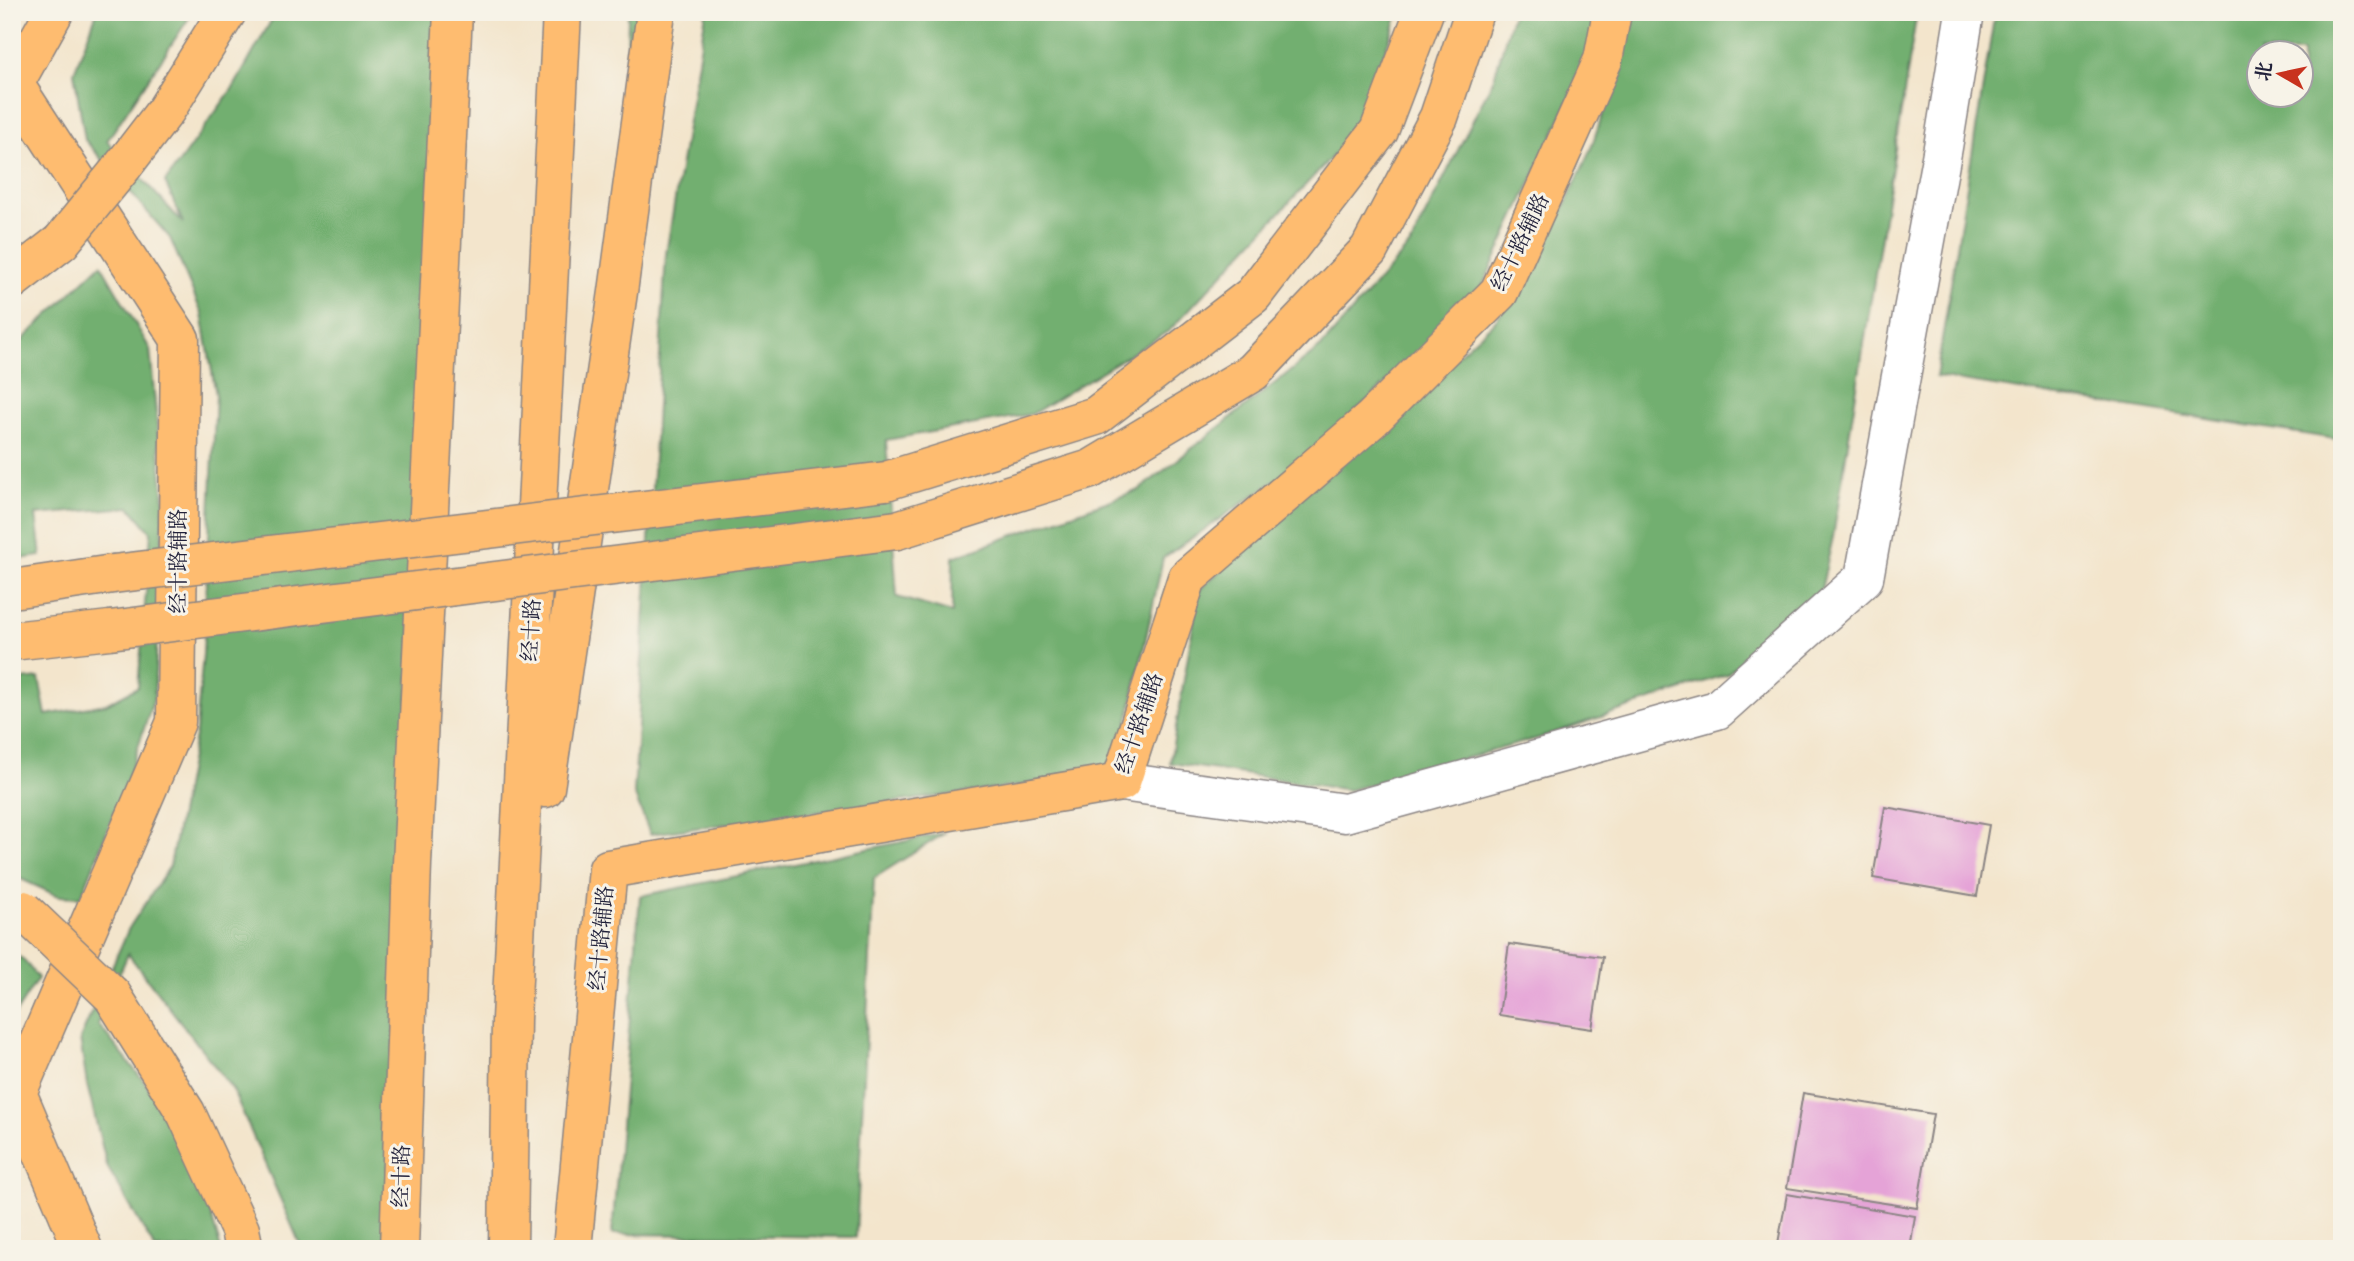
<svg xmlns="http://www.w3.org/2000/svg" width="2354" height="1261" font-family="'Old Standard TT','Noto Serif SC',serif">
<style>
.forest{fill:#72af6f;stroke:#4a6855;stroke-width:2;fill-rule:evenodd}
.building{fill:#e5a3d7}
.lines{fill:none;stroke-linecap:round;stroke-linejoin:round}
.minor-casing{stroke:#8a8484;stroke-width:41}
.major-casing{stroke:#8a8484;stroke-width:41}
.highway-casing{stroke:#8a8484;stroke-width:41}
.minor{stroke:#fff;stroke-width:38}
.major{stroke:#febc70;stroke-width:38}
.highway{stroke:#febc70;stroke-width:38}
.highway-bridge-casing{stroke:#8a8484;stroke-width:41;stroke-linecap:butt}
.highway-bridge{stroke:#febc70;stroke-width:38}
.labels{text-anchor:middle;stroke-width:6;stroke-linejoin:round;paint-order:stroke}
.street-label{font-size:21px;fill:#22223b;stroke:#f7f3e8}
</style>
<rect width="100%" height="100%" fill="#f7f3e8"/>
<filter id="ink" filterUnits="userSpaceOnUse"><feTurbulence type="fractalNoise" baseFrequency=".0143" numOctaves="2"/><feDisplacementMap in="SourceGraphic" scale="14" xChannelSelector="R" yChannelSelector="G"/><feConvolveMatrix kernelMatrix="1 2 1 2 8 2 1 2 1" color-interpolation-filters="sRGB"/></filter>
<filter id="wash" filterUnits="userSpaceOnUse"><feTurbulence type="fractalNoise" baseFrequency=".00686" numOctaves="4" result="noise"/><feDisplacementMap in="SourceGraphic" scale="28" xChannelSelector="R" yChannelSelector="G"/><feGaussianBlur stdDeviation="1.57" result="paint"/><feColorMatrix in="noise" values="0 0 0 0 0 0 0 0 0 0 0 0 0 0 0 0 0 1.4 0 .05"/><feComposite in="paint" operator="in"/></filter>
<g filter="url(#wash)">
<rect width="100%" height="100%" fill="#f3e5cc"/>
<path class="forest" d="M97 12H193L107 141 183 223 165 182 235 85 276 12H437L385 1249H302L233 1090 128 954 98 1024 158 1099 205 1195 221 1249H155L107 1166 87 1085 80 1039 129 928 170 866 196 731 203 654 216 395 202 314 170 238 85 140 74 72Z
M628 12H641L626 111Z
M706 12H1399L1357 130 1170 330 1032 414 886 440 897 597 952 613 953 557 1139 490 1321 347 1411 244 1494 78 1513 12H1598L1584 69 1475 302 1295 467 1163 558 1117 773 650 834 634 793 666 254Z
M1637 12H1917L1833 537 1821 590 1727 674 1539 738 1349 790 1170 763 1199 590 1493 323 1534 273 1590 151Z
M1995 12H2342V440L1936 377ZM2302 52V94H2260V52Z
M101 264 150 349 164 500 154 698 128 778 81 897 58 896 12 875V681L39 678 46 715 106 704 138 687 151 532 130 507 36 515 41 556 12 560V350Z
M945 833 874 878 856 1237 612 1234 640 896Z
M12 954 23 959 38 978 12 1019Z"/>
<g id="blocks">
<path class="building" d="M1885 807 1989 825 1977 896 1873 878Z
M1509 944 1603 957 1592 1029 1499 1015Z
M1803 1093 1933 1114 1917 1208 1787 1188Z
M1787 1194 1915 1216 1910 1249H1777Z"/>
</g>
</g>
<g filter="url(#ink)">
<use href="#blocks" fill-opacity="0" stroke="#8a8484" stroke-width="2"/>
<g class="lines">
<g class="minor-casing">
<path id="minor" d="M1121 782 1345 813 1717 710 1864 578 1943 147 1965 12"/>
</g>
<g class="major-casing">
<path id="major" d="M54 12 14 84 180 339 176 722 17 1093 83 1249
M572 1249 608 869 1121 782 1187 578 1372 419 1499 292 1603 60 1612 12"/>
</g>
<g class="highway-casing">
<path id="highway" d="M123 166 166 110 227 12
M12 280 61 242
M886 481 1096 416 1253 295 1379 131 1424 12
M897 530 1091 469 1253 372 1369 250 1439 117 1474 12
M12 589 113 574
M12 641 110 630
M545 788 618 292 656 12
M112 995 186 1113 240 1230 244 1249
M399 1249 412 864 453 12
M508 1249 511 1019 562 12"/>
</g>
<use href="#minor" class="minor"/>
<use href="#major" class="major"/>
<use href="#highway" class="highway"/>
<g class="highway-bridge-casing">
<path id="highway-bridge" d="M61 242 123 166
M113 574 886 481
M110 630 897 530
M23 910 112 995"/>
</g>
<use href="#highway-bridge" class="highway-bridge"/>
</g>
</g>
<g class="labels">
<g class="street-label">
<text transform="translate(1520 242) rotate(-64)" y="7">经十路辅路</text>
<text transform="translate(178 561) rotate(-90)" y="7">经十路辅路</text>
<text transform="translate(531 630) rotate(-87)" y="7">经十路</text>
<text transform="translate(1139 723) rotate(-71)" y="7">经十路辅路</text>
<text transform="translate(601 938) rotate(-85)" y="7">经十路辅路</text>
<text transform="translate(401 1176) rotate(-88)" y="7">经十路</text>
</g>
</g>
<rect width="2354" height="1261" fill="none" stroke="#f7f3e8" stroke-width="42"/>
<g transform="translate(2280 74) rotate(279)"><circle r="33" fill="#f7f3e8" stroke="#a29fa3" stroke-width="2"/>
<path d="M0-5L12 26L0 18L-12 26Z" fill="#c8321e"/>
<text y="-10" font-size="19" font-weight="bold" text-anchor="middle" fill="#22223b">北</text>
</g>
</svg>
